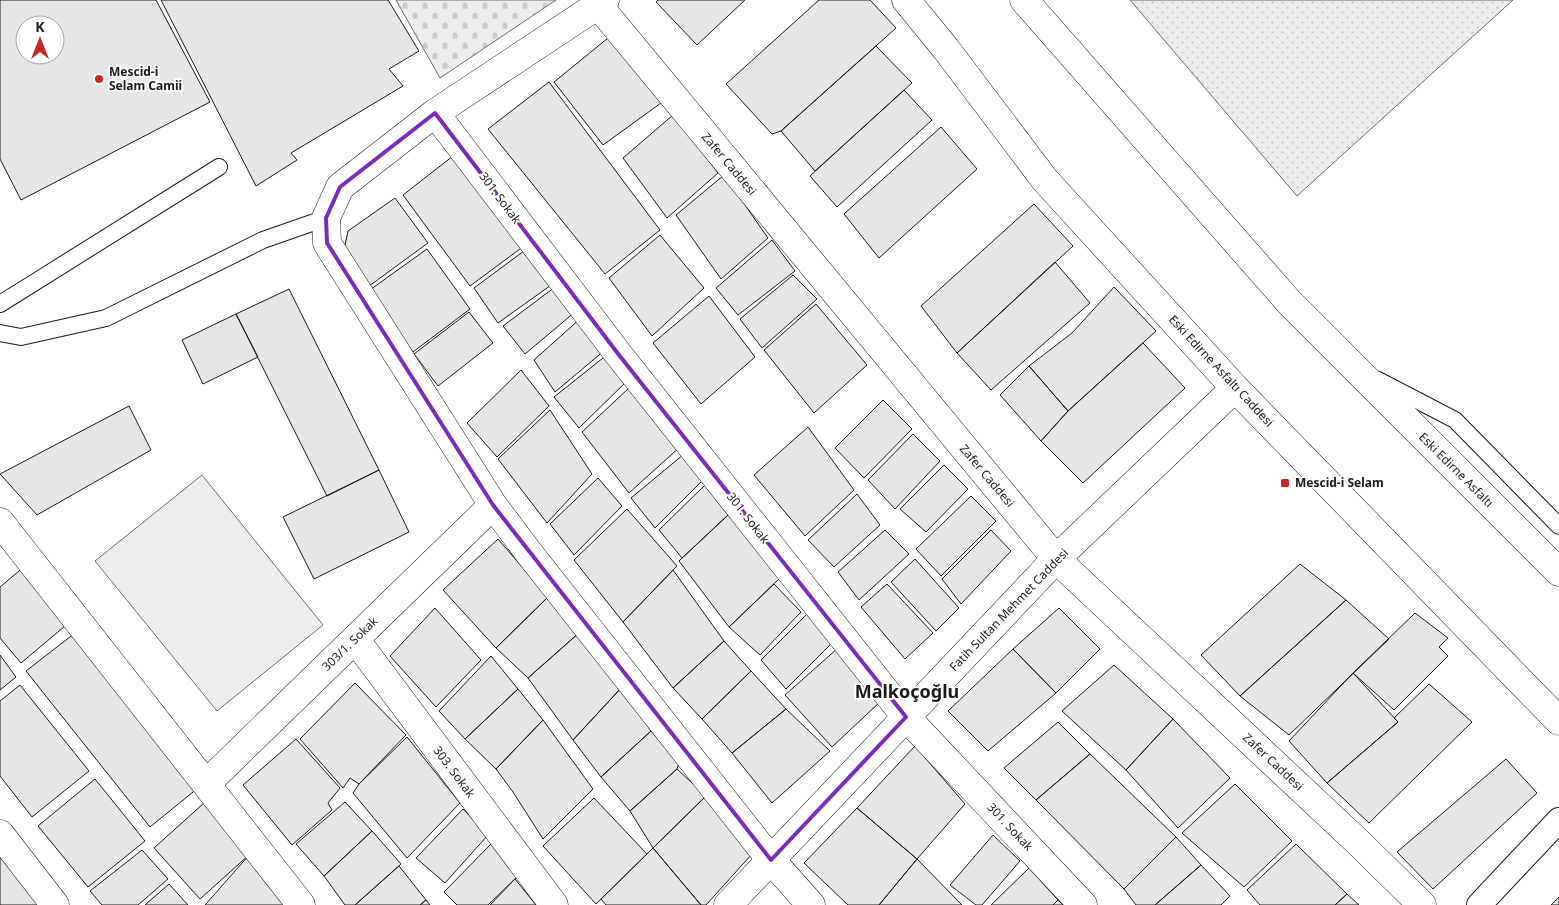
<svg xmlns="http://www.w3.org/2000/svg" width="1559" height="905" viewBox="0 0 1559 905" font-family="'Noto Sans',sans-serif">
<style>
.grass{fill:url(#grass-dots);stroke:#6a6a6a}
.cemetery{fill:url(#cemetery-stones);stroke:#6a6a6a}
.built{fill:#ededed;stroke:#6a6a6a}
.building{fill:#e6e6e6;stroke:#1a1a1a;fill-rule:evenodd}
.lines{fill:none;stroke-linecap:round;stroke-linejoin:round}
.service-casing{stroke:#1a1a1a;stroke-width:18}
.pedestrian-casing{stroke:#1a1a1a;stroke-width:26}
.minor-casing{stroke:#1a1a1a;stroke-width:29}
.tertiary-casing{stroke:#1a1a1a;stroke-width:29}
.secondary-casing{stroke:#1a1a1a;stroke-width:29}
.primary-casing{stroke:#1a1a1a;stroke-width:29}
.service{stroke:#fff;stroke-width:16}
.pedestrian{stroke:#fff;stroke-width:24}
.minor{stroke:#fff;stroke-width:28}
.tertiary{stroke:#fff;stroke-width:28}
.secondary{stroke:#fff;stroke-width:28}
.primary{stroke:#fff;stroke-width:28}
.marked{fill:none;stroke:#7b2cbf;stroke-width:4;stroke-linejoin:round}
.poi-dot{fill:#c62828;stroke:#fff;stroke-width:2}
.labels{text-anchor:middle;stroke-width:4;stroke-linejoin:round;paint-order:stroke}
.poi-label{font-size:12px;font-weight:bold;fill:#1a1a1a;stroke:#fff;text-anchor:start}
.street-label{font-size:12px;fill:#1a1a1a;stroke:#fff}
.district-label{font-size:18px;font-weight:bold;fill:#1a1a1a;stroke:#fff}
</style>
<defs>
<pattern id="grass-dots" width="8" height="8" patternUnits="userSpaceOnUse" patternTransform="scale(1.25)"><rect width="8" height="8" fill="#ededed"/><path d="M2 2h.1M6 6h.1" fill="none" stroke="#cbcbcb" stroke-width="1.8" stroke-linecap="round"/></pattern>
<pattern id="cemetery-stones" width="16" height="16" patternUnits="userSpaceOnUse" patternTransform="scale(1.25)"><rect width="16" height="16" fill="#ededed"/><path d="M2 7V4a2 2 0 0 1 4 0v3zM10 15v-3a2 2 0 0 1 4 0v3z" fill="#cbcbcb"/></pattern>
</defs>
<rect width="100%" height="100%" fill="#fff"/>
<!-- grass -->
<path class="grass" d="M 1130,0 L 1513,0 L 1297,196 Z"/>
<!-- cemetery -->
<path class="cemetery" d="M 396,0 L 556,0 L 440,78 Z"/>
<!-- built -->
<path class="built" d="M 202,475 L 323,625 L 217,711 L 95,561 Z"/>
<!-- building -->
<path class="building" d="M 0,0 L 156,0 L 210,102 L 21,200 L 0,159 ZM 25,25 L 55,25 L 55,55 L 25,55 Z
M 161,0 L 388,0 L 419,51 L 389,69 L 403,86 L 291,153 L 297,160 L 256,186 Z
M 658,0 L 745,0 L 697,45 L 656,2 Z
M 819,0 L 870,0 L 896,28 L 781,131 L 772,134 L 726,84 Z
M 608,38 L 661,103 L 603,145 L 554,82 Z
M 876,46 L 912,83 L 815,171 L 781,131 Z
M 549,82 L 660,230 L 605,274 L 488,129 Z
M 904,90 L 932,120 L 837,207 L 810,176 Z
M 673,115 L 718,173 L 667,218 L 623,158 Z
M 941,127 L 977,169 L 879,258 L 844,214 Z
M 453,156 L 524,246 L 470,286 L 403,195 Z
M 724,175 L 768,238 L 721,279 L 676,215 Z
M 395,198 L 428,243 L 365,289 L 342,259 L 348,231 Z
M 1034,204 L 1073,246 L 957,353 L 921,306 Z
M 660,235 L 704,288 L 652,336 L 609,278 Z
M 772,240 L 795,271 L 738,315 L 716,288 Z
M 528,248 L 554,283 L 498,323 L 474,288 Z
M 427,249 L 470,309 L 413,352 L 367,292 Z
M 1055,262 L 1090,303 L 991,390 L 957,353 Z
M 793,275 L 817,299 L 762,348 L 740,319 Z
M 555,287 L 575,312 L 525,354 L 503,326 Z
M 1114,287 L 1156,331 L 1068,411 L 1029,366 L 1072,333 Z
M 289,289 L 379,470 L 327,496 L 236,314 Z
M 709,296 L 755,357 L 701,404 L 653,343 Z
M 816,304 L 867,365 L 814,413 L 764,350 Z
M 469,312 L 493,343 L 438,386 L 414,354 Z
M 236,314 L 258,357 L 203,384 L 182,340 Z
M 581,318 L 605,350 L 555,392 L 534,360 Z
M 1143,343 L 1185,388 L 1083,483 L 1041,441 L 1068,411 Z
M 608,354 L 627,381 L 579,428 L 554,397 Z
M 1029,366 L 1068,411 L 1041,441 L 1000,395 Z
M 521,370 L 549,406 L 497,457 L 467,423 Z
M 630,387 L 681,446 L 629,493 L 582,432 Z
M 883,400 L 912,429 L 864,478 L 835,448 Z
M 129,406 L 151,450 L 37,515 L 0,474 Z
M 550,410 L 592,474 L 547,523 L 498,459 Z
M 808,427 L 854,490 L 805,536 L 754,475 Z
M 913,434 L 940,461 L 895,509 L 868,480 Z
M 684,454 L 704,479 L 655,528 L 631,498 Z
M 944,465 L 968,489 L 926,532 L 900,509 Z
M 379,470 L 409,532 L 314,579 L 283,517 Z
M 598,478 L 622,506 L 574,555 L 550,524 Z
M 705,485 L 728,515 L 682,558 L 659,530 Z
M 857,494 L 880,525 L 834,567 L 808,540 Z
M 971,496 L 996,521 L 941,576 L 916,549 Z
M 627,509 L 677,566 L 623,622 L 574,560 Z
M 728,515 L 781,577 L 729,627 L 679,561 Z
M 885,530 L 909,554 L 859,600 L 838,572 Z
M 991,530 L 1011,551 L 961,604 L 942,579 Z
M 498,539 L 548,597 L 496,648 L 443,590 Z
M 915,559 L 959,608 L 936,631 L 891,582 Z
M 1300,564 L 1346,600 L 1240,696 L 1201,655 Z
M 25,566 L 71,621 L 21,663 L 0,638 L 0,587 Z
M 673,570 L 724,641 L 673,688 L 623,622 Z
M 774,584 L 801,612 L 760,655 L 729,627 Z
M 887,584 L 933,633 L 905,659 L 861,607 Z
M 548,597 L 580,632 L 528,678 L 496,648 Z
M 1346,600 L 1389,639 L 1289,735 L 1240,696 Z
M 435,608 L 481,660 L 436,707 L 390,656 Z
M 1059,608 L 1100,649 L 1056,693 L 1013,649 Z
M 811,610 L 833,642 L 786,689 L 761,660 Z
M 1415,613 L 1448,638 L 1439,647 L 1448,656 L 1394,710 L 1353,673 Z
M 580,632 L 622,687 L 573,740 L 528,678 Z
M 75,633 L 198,788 L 150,827 L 26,671 Z
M 724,641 L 751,671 L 702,719 L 673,688 Z
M 838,648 L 881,701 L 832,747 L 785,695 Z
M 1013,649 L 1056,693 L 988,751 L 948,711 Z
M 0,655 L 16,677 L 0,690 Z
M 491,656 L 518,689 L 465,739 L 439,711 Z
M 1114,665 L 1173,719 L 1126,770 L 1062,711 Z
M 751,671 L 786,709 L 732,753 L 702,719 Z
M 1353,673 L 1398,722 L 1327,783 L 1289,741 Z
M 355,683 L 406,735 L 359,784 L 350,778 L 343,788 L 300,739 Z
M 1429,684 L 1472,722 L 1369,823 L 1327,783 L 1398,722 L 1394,718 Z
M 20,685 L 89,771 L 32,817 L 0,776 L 0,701 Z
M 622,687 L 651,731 L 601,777 L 573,740 Z
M 518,689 L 543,720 L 496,769 L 465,739 Z
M 786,709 L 830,751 L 772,803 L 732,753 Z
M 1173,719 L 1230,778 L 1178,828 L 1126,770 Z
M 543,720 L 593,789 L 543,839 L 513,792 L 496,769 Z
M 1058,722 L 1090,754 L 1036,800 L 1004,768 Z
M 651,731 L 679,763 L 677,769 L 630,811 L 601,777 Z
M 407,737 L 460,803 L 407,858 L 353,793 L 359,784 Z
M 296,739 L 340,788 L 328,803 L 332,810 L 292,845 L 243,785 Z
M 915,746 L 965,804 L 917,859 L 857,808 Z
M 1090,754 L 1176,837 L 1124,889 L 1036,800 Z
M 1506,759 L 1537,793 L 1433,889 L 1397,852 Z
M 677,769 L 706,796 L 653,848 L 630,811 Z
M 95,779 L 145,841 L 88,887 L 38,826 Z
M 1235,784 L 1292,841 L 1244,887 L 1182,833 Z
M 706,796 L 752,854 L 706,905 L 701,905 L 653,848 Z
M 594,798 L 647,854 L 596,904 L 543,846 Z
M 345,802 L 372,831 L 324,876 L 296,844 Z
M 204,803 L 250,854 L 200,899 L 154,848 Z
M 857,808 L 917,859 L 879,905 L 848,905 L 804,863 Z
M 463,809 L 488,835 L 445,883 L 416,858 Z
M 372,831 L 401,864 L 355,905 L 345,905 L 324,876 Z
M 993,835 L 1020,861 L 982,905 L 976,905 L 950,885 Z
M 1176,837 L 1201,865 L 1155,905 L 1136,905 L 1124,889 Z
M 491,844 L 520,874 L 488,905 L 457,905 L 444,892 Z
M 1296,844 L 1347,894 L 1335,905 L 1260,905 L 1247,890 Z
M 0,848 L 42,900 L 37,905 L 0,905 Z
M 653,848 L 701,905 L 606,905 L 601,899 Z
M 142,850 L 168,879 L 138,905 L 102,905 L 90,891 Z
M 250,854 L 292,905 L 205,905 Z
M 917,859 L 962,905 L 879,905 Z
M 1201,865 L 1230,896 L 1221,905 L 1155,905 Z
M 399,866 L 426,900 L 420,905 L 355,905 Z
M 1029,868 L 1058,900 L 1053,905 L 991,905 Z
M 515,879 L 536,905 L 490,905 Z
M 169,884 L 188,905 L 145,905 Z
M 1347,894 L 1359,905 L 1335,905 Z
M 1559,897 L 1559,905 L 1551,905 Z
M 426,900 L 430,905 L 420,905 Z
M 1058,900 L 1063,905 L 1053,905 Z"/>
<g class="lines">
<!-- service casing -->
<g class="service-casing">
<path id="service" d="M 0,304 L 219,167
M 0,333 L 21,337 L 106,318 L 263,240 L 326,218
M 1378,380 L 1455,420 L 1559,526"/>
</g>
<!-- pedestrian casing -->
<g class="pedestrian-casing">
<path id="pedestrian" d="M 1479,905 L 1559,820"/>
</g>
<!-- minor casing -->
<g class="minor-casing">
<path id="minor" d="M 598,5 L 435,113 L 340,187 L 326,218 L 327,243 L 493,505 L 529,553 L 771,860 L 811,905
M 435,113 L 619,355 L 906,717 L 1083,905
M 0,522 L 301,905
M 355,639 L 554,905
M 206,784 L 493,505
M 0,834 L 55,905"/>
</g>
<!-- tertiary casing -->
<g class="tertiary-casing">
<path id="tertiary" d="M 605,0 L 598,5 L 1056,559 L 1360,844 L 1422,905"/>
</g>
<!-- secondary casing -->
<g class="secondary-casing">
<path id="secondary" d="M 728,905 L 1056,559 L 1235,388"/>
</g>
<!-- primary casing -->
<g class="primary-casing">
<path id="primary" d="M 906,0 L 946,49 L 1045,180 L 1235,388 L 1559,721
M 1024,0 L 1289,302 L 1559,572"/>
</g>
<!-- service -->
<use href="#service" class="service"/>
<!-- pedestrian -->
<use href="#pedestrian" class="pedestrian"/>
<!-- minor -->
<use href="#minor" class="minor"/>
<!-- tertiary -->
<use href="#tertiary" class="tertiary"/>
<!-- secondary -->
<use href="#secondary" class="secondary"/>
<!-- primary -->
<use href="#primary" class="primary"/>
</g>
<!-- marked area -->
<path class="marked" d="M 435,113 L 619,355 L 906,717 L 771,860 L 493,505 L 327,243 L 326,218 L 340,187 Z"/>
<!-- markers -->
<g class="poi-dot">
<circle cx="99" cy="79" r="5"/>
<rect x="1280" y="478" width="10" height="10" rx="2.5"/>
</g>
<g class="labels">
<!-- poi labels -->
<g class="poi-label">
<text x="109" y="76">Mescid-i<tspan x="109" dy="14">Selam Camii</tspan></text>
<text x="1295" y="487">Mescid-i Selam</text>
</g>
<!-- street labels -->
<g class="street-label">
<text transform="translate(729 164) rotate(50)" y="4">Zafer Caddesi</text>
<text transform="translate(500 198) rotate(53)" y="4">301. Sokak</text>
<text transform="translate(1221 371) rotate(47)" y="4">Eski Edirne Asfaltı Caddesi</text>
<text transform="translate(1456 470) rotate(45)" y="4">Eski Edirne Asfaltı</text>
<text transform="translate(987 476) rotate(50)" y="4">Zafer Caddesi</text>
<text transform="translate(748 518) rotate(52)" y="4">301. Sokak</text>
<text transform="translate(1009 610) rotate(-46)" y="4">Fatih Sultan Mehmet Caddesi</text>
<text transform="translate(350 644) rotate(-44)" y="4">303/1. Sokak</text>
<text transform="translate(1273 762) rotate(43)" y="4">Zafer Caddesi</text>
<text transform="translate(454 772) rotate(53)" y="4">303. Sokak</text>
<text transform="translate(1010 827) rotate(47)" y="4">301. Sokak</text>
</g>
<!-- district labels -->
<g class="district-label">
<text x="907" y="698">Malkoçoğlu</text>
</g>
</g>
<!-- north arrow -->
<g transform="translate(40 40)"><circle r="24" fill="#ffffff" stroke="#a3a3a3"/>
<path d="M0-4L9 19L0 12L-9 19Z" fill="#c62828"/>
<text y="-8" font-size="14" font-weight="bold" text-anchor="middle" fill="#1a1a1a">K</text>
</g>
</svg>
